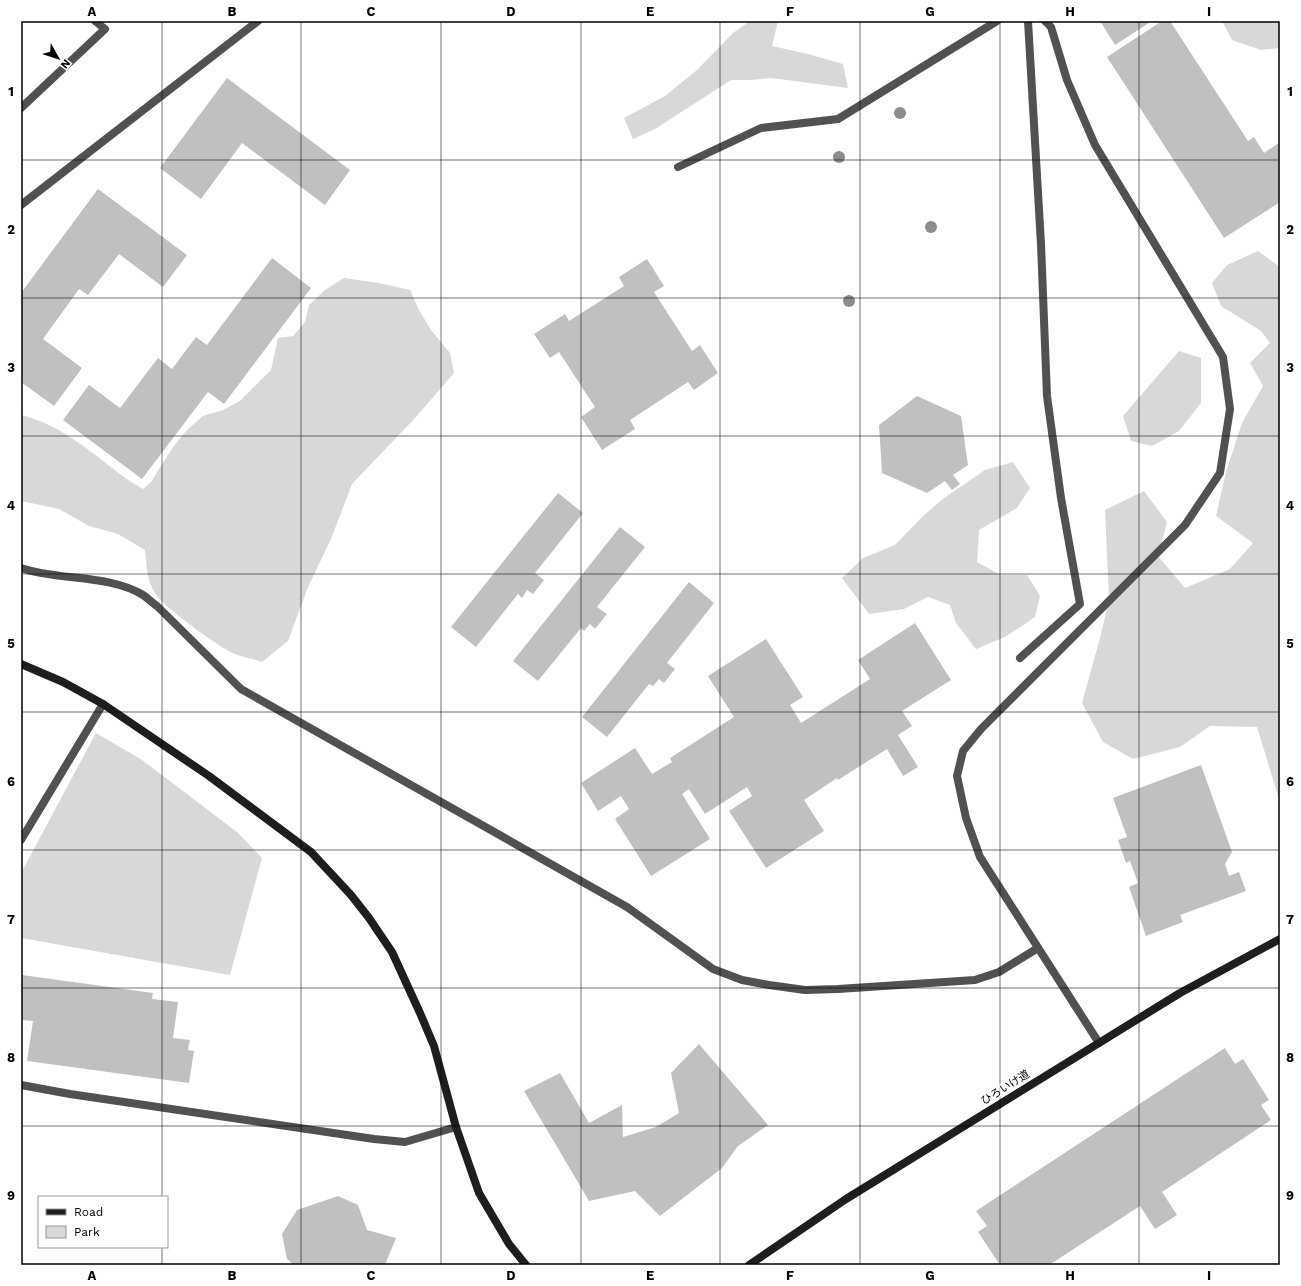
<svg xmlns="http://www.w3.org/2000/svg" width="1301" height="1286" viewBox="0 0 1301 1286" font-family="'Work Sans','Noto Sans JP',sans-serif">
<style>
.green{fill:#d8d8d8}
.building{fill:#c0c0c0}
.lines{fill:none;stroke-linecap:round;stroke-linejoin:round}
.lane{stroke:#515151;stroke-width:8}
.street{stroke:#515151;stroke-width:8}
.secondary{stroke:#1e1e1e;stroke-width:8}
.tree{fill:#8d8d8d}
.grid{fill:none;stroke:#000;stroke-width:1;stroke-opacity:0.55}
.labels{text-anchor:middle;stroke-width:3;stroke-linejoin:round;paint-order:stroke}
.street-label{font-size:11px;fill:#000;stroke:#fff}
.neatline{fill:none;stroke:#000;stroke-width:1.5}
.grid-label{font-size:13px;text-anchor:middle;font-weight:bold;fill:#000}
</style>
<rect width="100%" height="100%" fill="#fff"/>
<!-- green -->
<path class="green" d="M 750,21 L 778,21 L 772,46 L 808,54 L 843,64 L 848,88 L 771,78 L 750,80 L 731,80 L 655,129 L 633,139 L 624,118 L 665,96 L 697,70 L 733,33 Z
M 1222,21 L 1280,21 L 1280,48 L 1261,50 L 1232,40 Z
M 1258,251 L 1280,267 L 1280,802 L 1257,727 L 1210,726 L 1180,747 L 1133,759 L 1103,742 L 1082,703 L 1100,638 L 1109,599 L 1105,510 L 1144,491 L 1167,522 L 1158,556 L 1185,588 L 1230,569 L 1253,543 L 1216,516 L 1226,472 L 1242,423 L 1263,386 L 1250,363 L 1270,343 L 1261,331 L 1221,306 L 1212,283 L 1227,265 Z
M 344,278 L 379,283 L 410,290 L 419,310 L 431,330 L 450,353 L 454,373 L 415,418 L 352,484 L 331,539 L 308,587 L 288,641 L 262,662 C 253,659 243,657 235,654 C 220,648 164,607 156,595 C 146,578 147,568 145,550 L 118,534 L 89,526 L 59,509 L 21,501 L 21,415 C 41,420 59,429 76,441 C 99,456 119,476 143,489 L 151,482 L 173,447 L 187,430 L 203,416 L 223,410 L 240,401 L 271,370 L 278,338 L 293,336 L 305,322 L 309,305 L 325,290 Z
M 1179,351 L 1201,358 L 1201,403 L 1179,431 L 1152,446 L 1131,441 L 1123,416 Z
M 1013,462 L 1030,488 L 1017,508 L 979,530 L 977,562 L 1001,575 L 1027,575 L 1040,596 L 1035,617 L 1005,637 L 976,649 L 956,623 L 950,605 L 928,597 L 904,609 L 869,614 L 842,578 L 863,558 L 895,545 L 923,516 L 944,498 L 985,470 Z
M 96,733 L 142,760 L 237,832 L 262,858 L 230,975 L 21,938 L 21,873 Z"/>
<!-- building -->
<path class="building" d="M 1100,21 L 1152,21 L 1115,45 Z
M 1162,21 L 1170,21 L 1248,141 L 1254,137 L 1264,153 L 1280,142 L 1280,202 L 1224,238 L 1107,57 Z
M 227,78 L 350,170 L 325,205 L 242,143 L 201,199 L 160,168 Z
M 98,189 L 187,255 L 163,287 L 119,254 L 88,295 L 79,289 L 43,339 L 82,368 L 54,406 L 21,382 L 21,293 Z
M 272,258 L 311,288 L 224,404 L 208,392 L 142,479 L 63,420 L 89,385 L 120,408 L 158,358 L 172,369 L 196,337 L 207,345 Z
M 647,259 L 664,286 L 654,292 L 692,351 L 700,345 L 718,373 L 694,390 L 688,382 L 630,420 L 635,429 L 602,450 L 581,417 L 595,407 L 559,352 L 550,358 L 534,334 L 565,314 L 569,321 L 624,286 L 619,277 Z
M 917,396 L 961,416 L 968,465 L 953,475 L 960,484 L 952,490 L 945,481 L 927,493 L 882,473 L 879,425 Z
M 558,493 L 583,513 L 535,573 L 544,580 L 533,594 L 527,590 L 522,598 L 518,594 L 476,647 L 451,627 Z
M 620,527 L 645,547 L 597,607 L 607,614 L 595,629 L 590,624 L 584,631 L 581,628 L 538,681 L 513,661 Z
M 689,582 L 714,603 L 667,663 L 675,669 L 664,683 L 659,679 L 653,686 L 649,684 L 607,737 L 582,717 Z
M 915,623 L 951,680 L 902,711 L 912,726 L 898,735 L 918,767 L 903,776 L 887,749 L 838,780 L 837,778 L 804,800 L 824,831 L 766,868 L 729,811 L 752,796 L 747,787 L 705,814 L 689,789 L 682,794 L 710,839 L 651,876 L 615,819 L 629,809 L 621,796 L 598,811 L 581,783 L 635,748 L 652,774 L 672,762 L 670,758 L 734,717 L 708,676 L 766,639 L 803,697 L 790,705 L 801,723 L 870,679 L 858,660 Z
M 1201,765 L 1232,852 L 1225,864 L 1229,876 L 1239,872 L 1246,891 L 1180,915 L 1183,922 L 1146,936 L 1129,887 L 1138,883 L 1130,861 L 1126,863 L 1118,840 L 1127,837 L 1113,798 Z
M 22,975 L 153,993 L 152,999 L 178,1002 L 173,1038 L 190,1040 L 188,1050 L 194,1051 L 189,1083 L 27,1061 L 33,1021 L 21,1020 Z
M 699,1044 L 768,1125 L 738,1146 L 722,1168 L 660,1216 L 635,1191 L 589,1201 L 524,1091 L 560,1073 L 589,1123 L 622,1105 L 623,1137 L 656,1127 L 679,1113 L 671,1073 Z
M 1225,1048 L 1235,1064 L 1243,1059 L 1269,1100 L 1261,1105 L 1271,1120 L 1162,1192 L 1177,1215 L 1155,1229 L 1140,1206 L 1049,1265 L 1000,1265 L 978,1232 L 987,1226 L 976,1211 Z
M 338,1196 L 358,1205 L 367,1230 L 396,1238 L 385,1265 L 294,1265 L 287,1259 L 282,1234 L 297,1210 Z"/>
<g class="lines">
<!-- lane -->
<path class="lane" d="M 1045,21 L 1051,27 L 1067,80 L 1095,145 L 1223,357 L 1230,409 L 1220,473 L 1185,525 L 981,729 L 963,751 L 957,776 L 966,818 L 980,857 L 1099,1043
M 678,167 L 761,128 L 838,119 L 997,21
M 21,205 L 258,21
M 21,568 C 58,581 109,574 143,595 C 148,598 152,603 157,606 L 241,689 L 627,907 L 713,969 L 742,980 L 769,985 L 805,990 L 838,989 L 975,980 L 999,972 L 1038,948
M 1020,658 L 1080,604 L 1061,498 L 1047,396 L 1041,244 L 1028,21"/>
<!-- street -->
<path class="street" d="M 21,108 L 105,29 L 95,21
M 21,840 L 103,704
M 21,1085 L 70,1094 L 374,1139 L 405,1142 L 456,1127"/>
<!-- secondary -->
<path class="secondary" d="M 21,664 L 63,682 L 103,704 L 209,776 L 311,852 L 351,895 L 369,918 L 392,952 L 420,1013 L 434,1046 L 456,1127 L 479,1193 L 509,1244 L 526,1265
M 749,1265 L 846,1199 L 1180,993 L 1280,939"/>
</g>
<!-- trees -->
<g class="tree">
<circle cx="900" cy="113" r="6"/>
<circle cx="839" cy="157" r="6"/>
<circle cx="931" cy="227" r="6"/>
<circle cx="849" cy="301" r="6"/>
</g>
<!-- grid -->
<path class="grid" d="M 162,21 L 162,1197M 301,21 L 301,1265M 441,21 L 441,1265M 581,21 L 581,1265M 720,21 L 720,1265M 860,21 L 860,1265M 1000,21 L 1000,1265M 1139,21 L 1139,1265M 21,160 L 1280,160M 21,298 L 1280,298M 21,436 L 1280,436M 21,574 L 1280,574M 21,712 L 1280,712M 21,850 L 1280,850M 21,988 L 1280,988M 21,1126 L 1280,1126M 162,1247 L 162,1265"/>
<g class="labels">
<!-- street labels -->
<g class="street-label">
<text transform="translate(1005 1087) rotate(-32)" y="4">ひろいけ道</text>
</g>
</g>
<!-- border -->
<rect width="1301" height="1286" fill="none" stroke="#ffffff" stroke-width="44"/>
<!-- legend -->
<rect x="38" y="1196" width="130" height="52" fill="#ffffff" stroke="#999999"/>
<rect x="46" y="1209" width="20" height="6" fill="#1e1e1e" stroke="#999999"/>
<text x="74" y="1216" font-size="12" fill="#000000">Road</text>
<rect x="46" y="1226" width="20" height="12" fill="#d8d8d8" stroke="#999999"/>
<text x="74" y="1236" font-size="12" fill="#000000">Park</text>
<!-- north arrow -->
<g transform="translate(58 58) rotate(129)" stroke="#ffffff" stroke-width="3" paint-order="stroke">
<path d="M0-3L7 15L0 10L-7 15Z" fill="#000000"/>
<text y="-6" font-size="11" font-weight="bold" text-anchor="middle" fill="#000000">N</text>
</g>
<rect x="22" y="22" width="1257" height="1242" class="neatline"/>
<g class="grid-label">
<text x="92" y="16">A</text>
<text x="232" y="16">B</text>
<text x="371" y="16">C</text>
<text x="511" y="16">D</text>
<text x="650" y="16">E</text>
<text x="790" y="16">F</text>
<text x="930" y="16">G</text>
<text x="1070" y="16">H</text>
<text x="1209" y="16">I</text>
<text x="11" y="96">1</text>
<text x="1290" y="96">1</text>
<text x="11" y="234">2</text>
<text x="1290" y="234">2</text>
<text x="11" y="372">3</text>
<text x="1290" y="372">3</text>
<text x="11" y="510">4</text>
<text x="1290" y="510">4</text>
<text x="11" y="648">5</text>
<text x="1290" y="648">5</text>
<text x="11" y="786">6</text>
<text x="1290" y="786">6</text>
<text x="11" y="924">7</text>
<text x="1290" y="924">7</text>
<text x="11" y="1062">8</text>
<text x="1290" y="1062">8</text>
<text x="11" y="1200">9</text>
<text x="1290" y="1200">9</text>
<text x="92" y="1280">A</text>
<text x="232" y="1280">B</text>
<text x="371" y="1280">C</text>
<text x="511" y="1280">D</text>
<text x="650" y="1280">E</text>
<text x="790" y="1280">F</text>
<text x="930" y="1280">G</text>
<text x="1070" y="1280">H</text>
<text x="1209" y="1280">I</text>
</g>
</svg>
